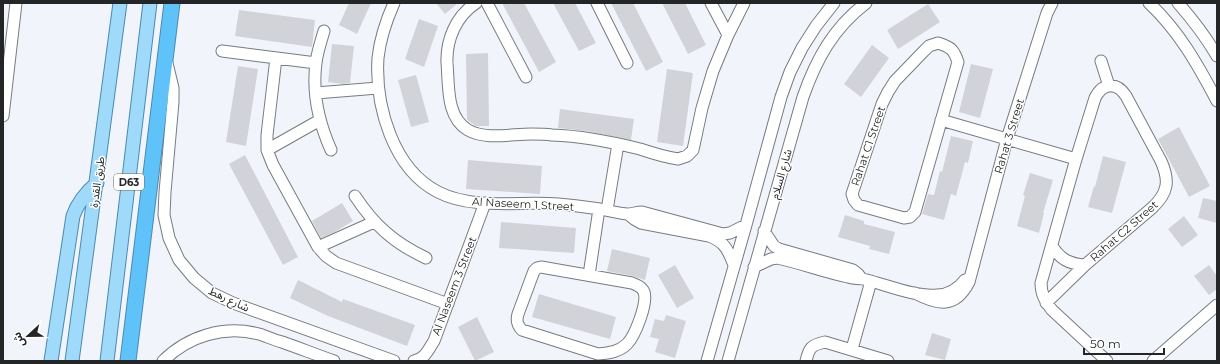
<svg xmlns="http://www.w3.org/2000/svg" width="1220" height="364" viewBox="0 0 1220 364" font-family="Montserrat,'Noto Sans Arabic',sans-serif">
<style>
.building{fill:#d1d3d9}
.lines{fill:none;stroke-linecap:round;stroke-linejoin:round}
.minor-casing{stroke:#777b80;stroke-width:13}
.major-casing{stroke:#4a8baf;stroke-width:15}
.highway-casing{stroke:#4a8baf;stroke-width:17}
.minor{stroke:#fff;stroke-width:11}
.major{stroke:#9fdafb;stroke-width:13}
.highway{stroke:#5fc2f8;stroke-width:15}
.labels{text-anchor:middle;stroke-width:3;stroke-linejoin:round;paint-order:stroke}
.shield{fill:#fff;stroke:#666668;stroke-width:1}
.shield-label{font-size:10px;font-weight:bold;fill:#242527}
.street-label{font-size:11px;fill:#242527;stroke:#fff}
</style>
<rect width="100%" height="100%" fill="#f1f5fb"/>
<!-- building -->
<path class="building" d="M 349,3 L 371,3 L 357,34 L 339,25 Z
M 436,3 L 458,3 L 445,14 Z
M 502,3 L 524,3 L 556,62 L 539,72 Z
M 553,3 L 575,3 L 596,43 L 579,51 Z
M 611,3 L 633,3 L 663,62 L 646,71 Z
M 662,3 L 685,3 L 706,45 L 688,54 Z
M 928,4 L 940,22 L 898,49 L 887,30 Z
M 239,10 L 315,20 L 312,47 L 235,36 Z
M 419,19 L 438,26 L 424,67 L 405,59 Z
M 332,44 L 354,46 L 350,83 L 343,84 L 328,82 Z
M 872,45 L 889,58 L 861,97 L 844,84 Z
M 488,53 L 489,126 L 476,126 L 467,120 L 466,54 Z
M 971,64 L 993,69 L 980,118 L 959,112 Z
M 238,66 L 258,69 L 246,146 L 226,142 Z
M 667,69 L 693,73 L 683,146 L 657,142 Z
M 416,75 L 429,122 L 411,127 L 398,80 Z
M 560,109 L 634,119 L 631,140 L 586,131 L 558,128 Z
M 1179,127 L 1210,186 L 1189,197 L 1158,139 Z
M 951,136 L 973,141 L 968,163 L 965,162 L 956,196 L 951,194 L 944,220 L 922,214 L 928,194 L 934,195 L 940,171 L 942,172 Z
M 245,155 L 298,257 L 283,265 L 229,164 Z
M 1103,156 L 1126,162 L 1112,213 L 1088,207 L 1094,186 L 1095,187 Z
M 468,160 L 542,166 L 540,194 L 466,189 Z
M 1030,173 L 1053,180 L 1043,213 L 1044,213 L 1039,233 L 1017,226 L 1025,196 L 1023,195 Z
M 1203,198 L 1217,201 L 1217,223 L 1198,218 Z
M 342,203 L 353,221 L 333,233 L 321,238 L 312,221 Z
M 845,215 L 864,221 L 864,224 L 895,232 L 889,254 L 869,249 L 870,246 L 838,237 Z
M 1184,216 L 1198,235 L 1182,247 L 1168,229 Z
M 501,222 L 576,228 L 574,253 L 499,248 Z
M 612,249 L 650,258 L 645,280 L 633,276 L 607,271 Z
M 675,265 L 694,298 L 677,308 L 658,275 Z
M 1209,265 L 1217,276 L 1217,289 L 1209,295 L 1194,276 Z
M 298,280 L 342,302 L 343,299 L 415,325 L 407,346 L 328,316 L 290,298 Z
M 539,294 L 616,317 L 610,339 L 532,317 Z
M 666,315 L 686,321 L 675,358 L 655,352 L 659,339 L 650,337 L 655,319 L 664,321 Z
M 477,317 L 494,352 L 475,361 L 458,327 Z
M 932,333 L 951,339 L 945,360 L 925,355 Z"/>
<g class="lines">
<!-- minor casing -->
<g class="minor-casing">
<path id="minor" d="M 394,3 C 386,21 380,39 378,58 C 375,106 393,169 438,192 C 473,210 520,201 558,204 C 572,205 586,207 600,209 C 609,211 618,213 627,214 C 632,214 637,212 642,212 L 723,234 L 730,233 L 746,225
M 476,3 C 456,16 446,40 447,63 C 449,86 446,117 468,130 C 485,140 512,134 531,134 C 538,134 545,134 552,135 C 581,136 612,142 640,149 C 652,153 665,157 678,159 L 687,156 L 693,150 L 702,108 L 713,71 L 728,35 L 744,3
M 487,3 L 526,77
M 597,3 L 627,63
M 711,3 L 728,35
M 1149,3 C 1179,31 1198,65 1217,101
M 1178,3 C 1193,20 1206,37 1217,56
M 324,31 C 321,41 317,53 316,63 C 312,93 319,123 331,150
M 938,43 C 951,47 954,50 958,62 L 915,212 L 910,217 L 904,218 L 858,205 L 854,200 L 852,194 L 882,104 L 888,92 L 895,81 L 922,53 L 929,46 Z
M 222,51 L 316,63
M 276,58 L 267,135 L 267,150 L 273,165 L 318,247 L 326,256 L 336,263 L 448,304
M 1101,61 L 1109,86
M 167,63 L 173,88 L 173,102 L 165,192 L 164,215 L 169,238 L 179,260 L 194,278 L 212,293 L 233,303 L 394,361
M 316,93 L 378,88
M 3,116 L 16,3
M 941,120 L 1076,159
M 267,150 L 320,120
M 355,196 C 374,225 394,243 426,258
M 607,210 L 618,144
M 628,214 L 634,219 L 641,223 L 709,236 C 725,242 728,250 734,265
M 764,231 L 774,246 L 779,249 L 853,270 L 858,274 L 861,278
M 1052,246 C 1060,259 1069,264 1085,265
M 318,247 L 374,222
M 541,267 L 632,283 C 637,285 642,287 644,292 C 648,303 635,336 627,344 C 619,352 609,353 598,354 L 522,330 C 517,325 516,321 518,314 L 534,271 L 537,268 Z
M 754,267 L 771,259 L 777,258 C 801,263 824,272 848,277 C 853,279 858,278 863,279 C 885,284 914,297 937,295 C 949,295 958,289 965,280
M 589,275 L 599,209
M 915,293 C 938,305 955,309 969,282 L 1007,139 L 1047,13 L 1052,3
M 1046,303 L 1085,265 L 1152,208 C 1168,193 1170,181 1161,161 L 1126,96 C 1117,82 1103,82 1095,98 L 1076,159 L 1041,283 C 1041,294 1045,301 1052,310 L 1107,361
M 852,349 L 871,281
M 163,361 C 188,336 224,325 259,334 C 266,336 274,340 282,342 C 299,348 317,355 334,361
M 414,361 C 425,359 428,350 434,341 L 485,203
M 707,361 L 746,225 L 781,97 L 790,72 L 802,48 L 816,26 L 834,3
M 728,361 L 803,97 C 816,60 833,28 866,3
M 806,361 C 809,348 811,345 825,342 L 888,361
M 1153,361 L 1217,305"/>
</g>
<!-- major casing -->
<g class="major-casing">
<path id="major" d="M 51,361 L 73,216 C 78,202 85,193 97,183
M 72,361 L 120,3
M 107,361 L 150,3"/>
</g>
<!-- highway casing -->
<g class="highway-casing">
<path id="highway" d="M 128,361 L 172,3"/>
</g>
<!-- minor -->
<use href="#minor" class="minor"/>
<!-- major -->
<use href="#major" class="major"/>
<!-- highway -->
<use href="#highway" class="highway"/>
</g>
<g class="labels">
<!-- shield labels -->
<rect class="shield" x="114" y="174" width="30" height="16" rx="3"/>
<g class="shield-label">
<text x="129" y="186">D63</text>
</g>
<!-- street labels -->
<g class="street-label">
<text transform="translate(1009 136) rotate(-73)" y="4">Rahat 3 Street</text>
<text transform="translate(868 146) rotate(-71)" y="4">Rahat C1 Street</text>
<text transform="translate(781 174) rotate(-74)" y="4">شارع السلام</text>
<text transform="translate(97 182) rotate(-82)" y="4">طريق القدرة</text>
<text transform="translate(523 204) rotate(3)" y="4">Al Naseem 1 Street</text>
<text transform="translate(1124 231) rotate(-41)" y="4">Rahat C2 Street</text>
<text transform="translate(454 286) rotate(-69)" y="4">Al Naseem 3 Street</text>
<text transform="translate(229 299) rotate(25)" y="4">شارع رهط</text>
</g>
</g>
<!-- border -->
<rect width="1220" height="364" fill="none" stroke="#242527" stroke-width="8"/>
<!-- north arrow -->
<g transform="translate(28 336) rotate(248)" stroke="#ffffff" stroke-width="3" paint-order="stroke">
<path d="M0-3L7 15L0 10L-7 15Z" fill="#242527"/>
<text y="-6" font-size="11" font-weight="bold" text-anchor="middle" fill="#242527">ش</text>
</g>
<!-- scale -->
<path d="M1084 348v6h80v-6" fill="none" stroke="#242527" stroke-width="2"/>
<text x="1090" y="348" font-size="12" fill="#242527" stroke="#ffffff" stroke-width="3" paint-order="stroke">50 m</text>
</svg>
